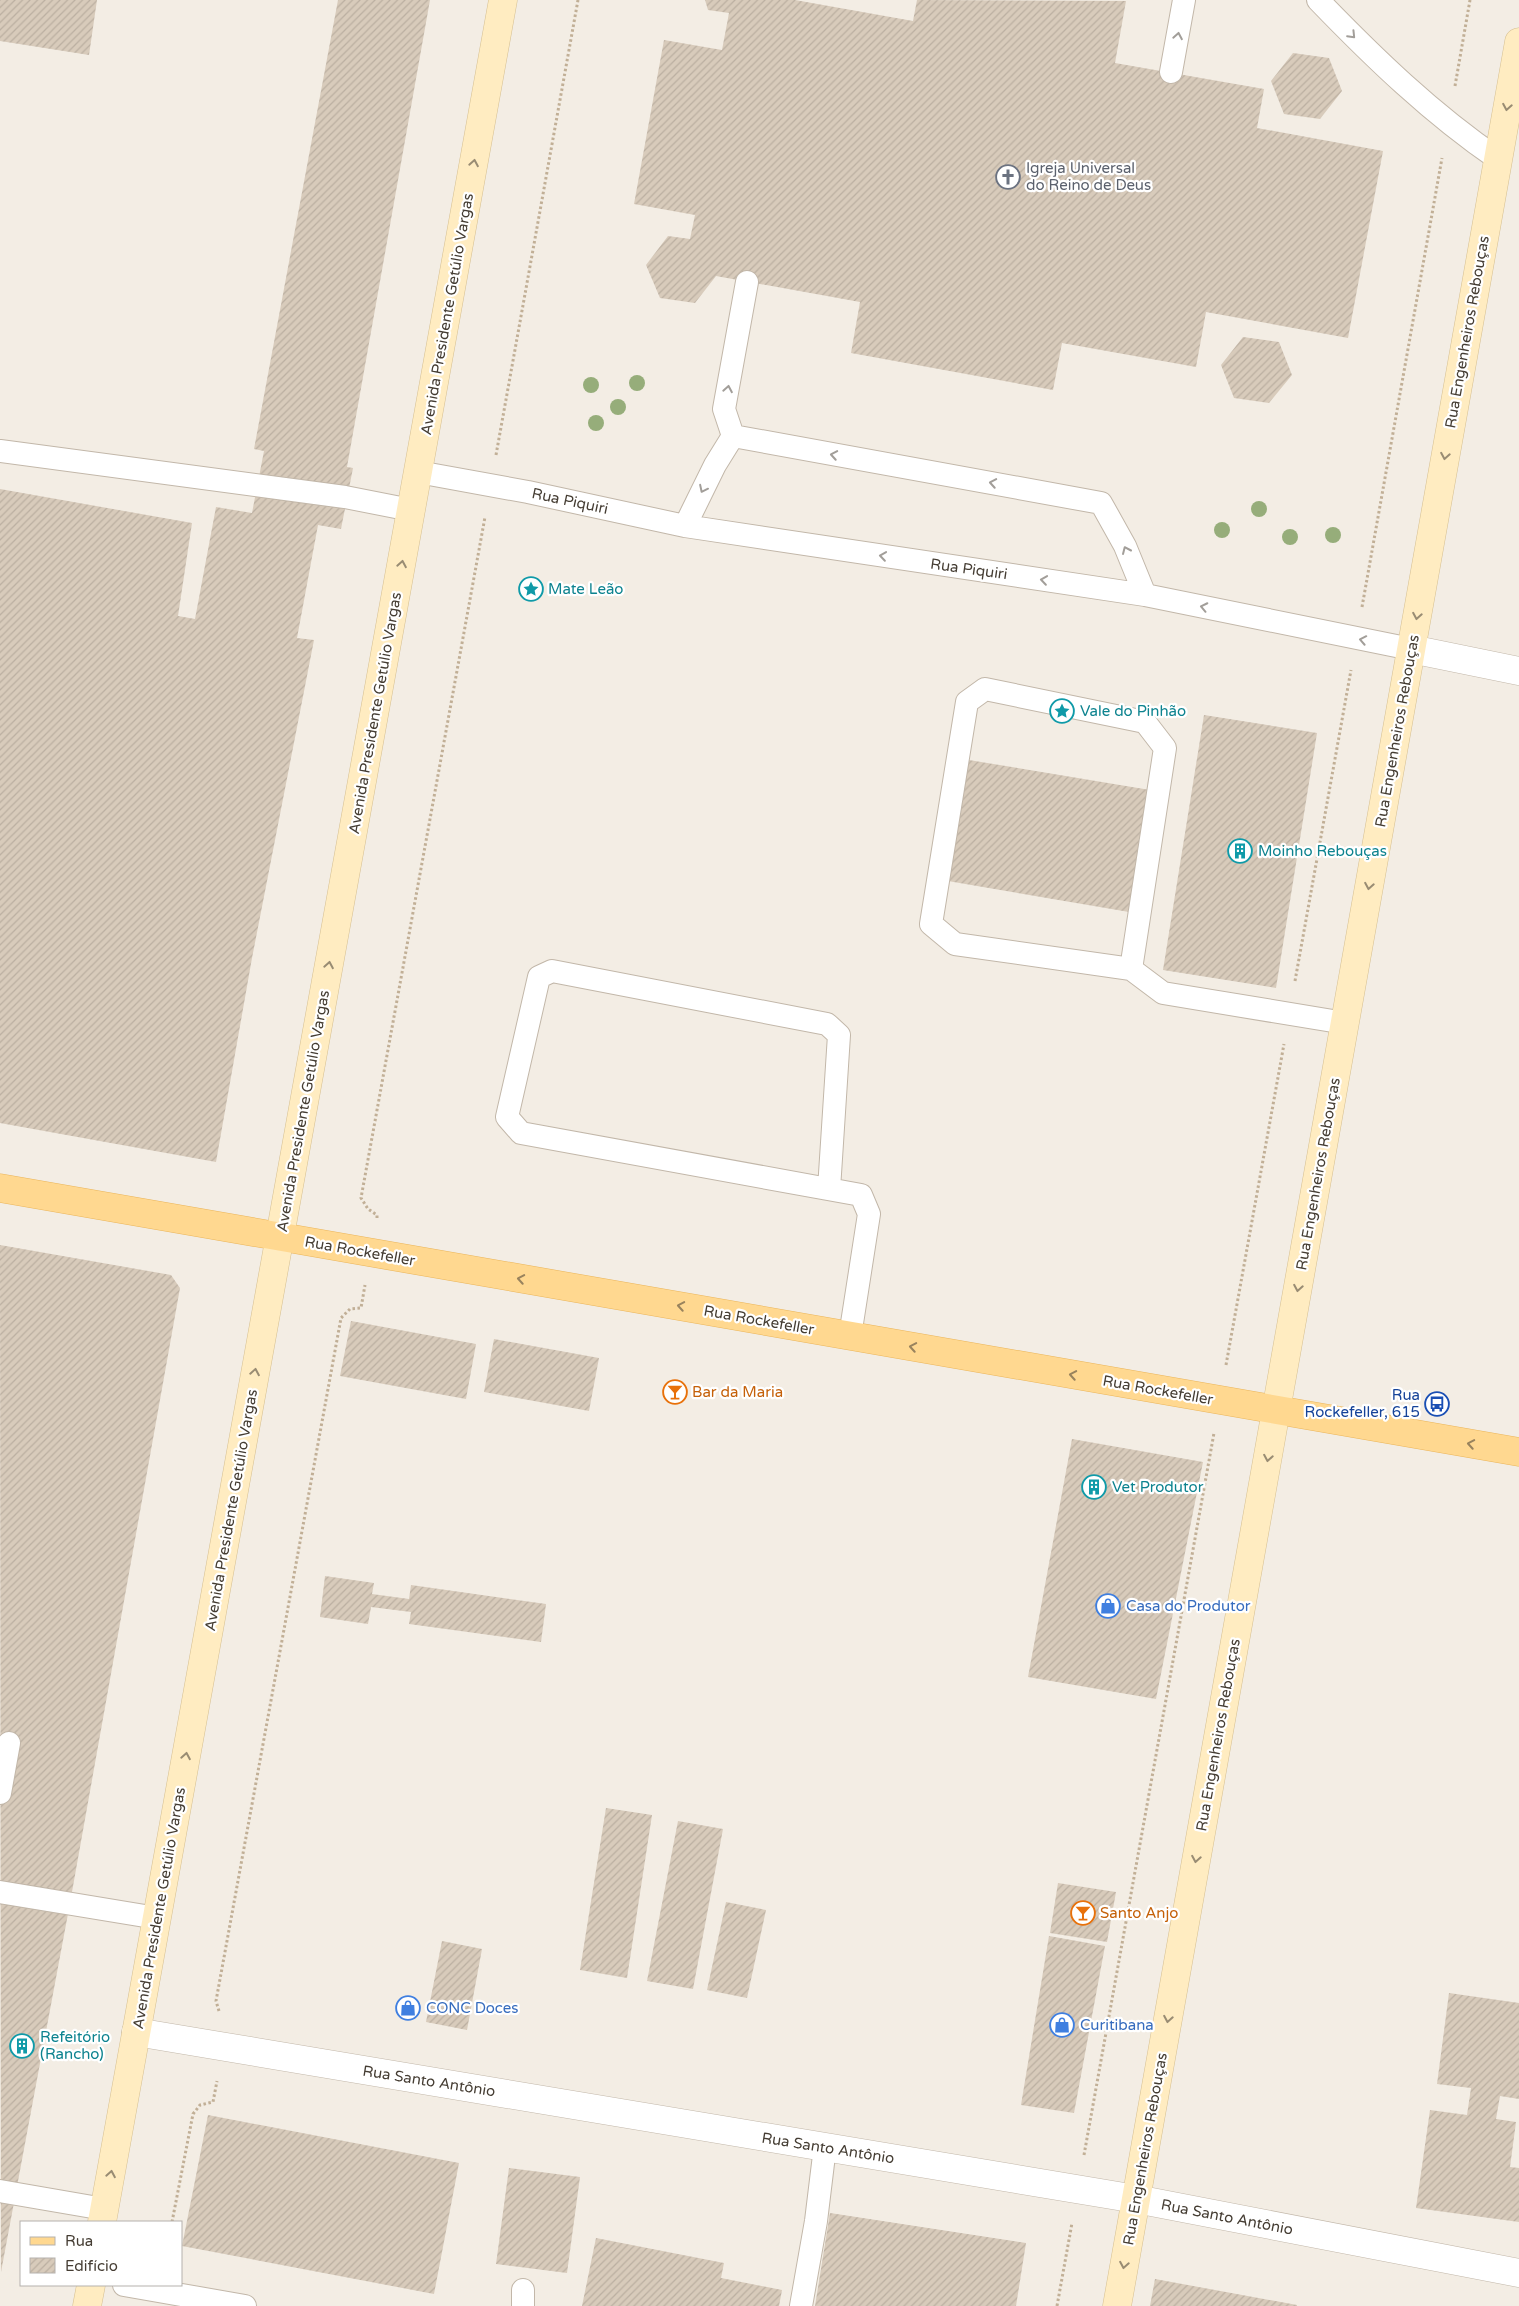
<svg xmlns="http://www.w3.org/2000/svg" width="1519" height="2306" viewBox="0 0 1519 2306" font-family="'Varela Round',sans-serif">
<style>
.building{fill:url(#building-hatch)}
.lines{fill:none;stroke-linecap:round;stroke-linejoin:round}
.lane-casing{stroke:#c2b7a9;stroke-width:24}
.street-casing{stroke:#c2b7a9;stroke-width:29}
.secondary-casing{stroke:#d5bf91;stroke-width:29}
.primary-casing{stroke:#eab55b;stroke-width:29}
.path{stroke:#c1af96;stroke-width:3;stroke-dasharray:2.5 2.5;stroke-linecap:butt}
.lane{stroke:#fff;stroke-width:22}
.street{stroke:#fff;stroke-width:28}
.secondary{stroke:#ffecc1;stroke-width:28}
.primary{stroke:#ffd890;stroke-width:28}
.tree{fill:#96ad7a}
.oneway{stroke:#a29e99}
.oneway2{stroke:#998c73}
.oneway3{stroke:#99835d}
.labels{text-anchor:middle;stroke-width:4.5;stroke-linejoin:round;paint-order:stroke}
.worship-label{font-size:15px;fill:#5b616d;stroke:#fff;text-anchor:start}
.street-label{font-size:15px;fill:#453d33;stroke:#fff}
.culture-label{font-size:15px;fill:#0d838f;stroke:#fff;text-anchor:start}
.food-label{font-size:15px;fill:#c56008;stroke:#fff;text-anchor:start}
.transit-label{font-size:15px;fill:#164399;stroke:#fff;text-anchor:end}
.shop-label{font-size:15px;fill:#366cbe;stroke:#fff;text-anchor:start}
</style>
<defs>
<pattern id="building-hatch" width="6" height="6" patternUnits="userSpaceOnUse" patternTransform="scale(1.25)"><rect width="6" height="6" fill="#d8cbbb"/><path d="M-1 1l2-2M0 6l6-6M5 7l2-2" fill="none" stroke="#bbafa1"/></pattern>
</defs>
<rect width="100%" height="100%" fill="#f3ede4"/>
<!-- building -->
<path class="building" d="M 0,0 L 97,0 L 89,55 L 0,41 Z
M 338,0 L 430,0 L 347,467 L 353,468 L 341,529 L 318,525 L 297,638 L 314,640 L 252,958 L 216,1162 L 0,1123 L 0,489 L 192,523 L 178,616 L 195,619 L 216,507 L 252,513 L 264,451 L 254,449 Z
M 705,0 L 795,0 L 913,21 L 917,0 L 1126,1 L 1115,63 L 1264,89 L 1257,128 L 1383,151 L 1348,338 L 1206,312 L 1196,367 L 1062,343 L 1053,390 L 851,353 L 860,302 L 716,276 L 695,303 L 660,298 L 646,265 L 668,236 L 690,239 L 695,215 L 634,204 L 664,40 L 722,50 L 729,13 L 708,10 Z
M 1293,53 L 1329,58 L 1342,91 L 1320,119 L 1284,114 L 1271,81 Z
M 1243,337 L 1279,342 L 1292,375 L 1269,403 L 1234,398 L 1221,365 Z
M 1204,715 L 1317,733 L 1276,988 L 1163,970 Z
M 963,759 L 1150,790 L 1129,912 L 942,880 Z
M 0,1245 L 171,1275 L 180,1288 L 70,1903 L 1,2272 Z
M 351,1321 L 476,1344 L 466,1399 L 340,1376 Z
M 494,1339 L 599,1358 L 589,1411 L 484,1392 Z
M 1072,1439 L 1203,1462 L 1156,1699 L 1028,1677 Z
M 325,1576 L 374,1583 L 372,1594 L 409,1599 L 411,1585 L 546,1604 L 541,1642 L 409,1624 L 411,1612 L 371,1607 L 368,1624 L 320,1617 Z
M 606,1808 L 652,1815 L 627,1978 L 580,1970 Z
M 678,1821 L 723,1829 L 693,1989 L 647,1981 Z
M 1058,1883 L 1116,1892 L 1107,1942 L 1050,1933 Z
M 726,1902 L 766,1910 L 747,1998 L 707,1990 Z
M 1049,1936 L 1105,1946 L 1074,2113 L 1021,2105 Z
M 442,1941 L 482,1949 L 467,2030 L 426,2022 Z
M 1449,1993 L 1519,2003 L 1519,2099 L 1500,2096 L 1496,2119 L 1516,2122 L 1510,2167 L 1519,2168 L 1519,2222 L 1416,2208 L 1430,2110 L 1467,2115 L 1471,2088 L 1437,2084 Z
M 208,2115 L 459,2163 L 434,2294 L 182,2246 Z
M 509,2168 L 580,2177 L 567,2273 L 496,2264 Z
M 830,2213 L 1026,2243 L 1016,2306 L 815,2306 Z
M 596,2238 L 724,2263 L 721,2278 L 782,2290 L 779,2306 L 582,2306 Z
M 1155,2279 L 1297,2305 L 1297,2306 L 1150,2306 Z"/>
<g class="lines">
<!-- lane casing -->
<g class="lane-casing">
<path id="lane" d="M 1318,0 C 1374,58 1432,114 1498,159
M 1171,72 L 1184,0
M 733,436 L 724,409 L 747,282
M 0,451 L 345,497 L 411,510
M 418,472 L 528,492 L 685,526 L 1145,595 L 1411,649
M 685,526 L 715,465 L 733,436 L 1101,503 L 1125,546 L 1145,595
M 1131,969 L 1165,748 L 1145,722 L 985,689 L 967,702 L 931,924 L 955,944 L 1131,969 L 1163,993 L 1345,1023
M 829,1189 L 839,1035 L 827,1024 L 552,971 L 539,977 L 507,1117 L 521,1133 L 861,1195 L 869,1214 L 850,1336
M 0,1793 L 9,1743
M 0,1892 L 157,1918
M 0,2191 L 104,2209
M 124,2285 L 245,2306
M 523,2290 L 523,2306
M 801,2306 L 816,2221 L 825,2147"/>
</g>
<!-- street casing -->
<g class="street-casing">
<path id="street" d="M 1411,649 L 1519,671
M 136,2032 L 1136,2199 L 1519,2273"/>
</g>
<!-- secondary casing -->
<g class="secondary-casing">
<path id="secondary" d="M 102,2222 L 503,0
M 87,2306 L 91,2285
M 1117,2306 L 1519,42"/>
</g>
<!-- primary casing -->
<g class="primary-casing">
<path id="primary" d="M 0,1188 L 1519,1452"/>
</g>
<!-- path -->
<path class="path" d="M 1455,86 L 1470,0
M 496,455 L 578,0
M 1362,607 L 1442,158
M 1295,981 L 1351,670
M 377,1218 L 377,1215 L 368,1209 L 361,1198 L 485,517
M 1226,1365 L 1284,1044
M 219,2011 L 216,2001 L 341,1318 L 350,1309 L 361,1308 L 365,1285
M 1084,2155 L 1214,1433
M 172,2222 L 193,2114 L 200,2105 L 213,2102 L 217,2081
M 1057,2306 L 1072,2223"/>
<!-- lane -->
<use href="#lane" class="lane"/>
<!-- street -->
<use href="#street" class="street"/>
<!-- secondary -->
<use href="#secondary" class="secondary"/>
<!-- primary -->
<use href="#primary" class="primary"/>
</g>
<!-- trees -->
<g class="tree">
<circle cx="637" cy="383" r="8"/>
<circle cx="591" cy="385" r="8"/>
<circle cx="618" cy="407" r="8"/>
<circle cx="596" cy="423" r="8"/>
<circle cx="1259" cy="509" r="8"/>
<circle cx="1222" cy="530" r="8"/>
<circle cx="1333" cy="535" r="8"/>
<circle cx="1290" cy="537" r="8"/>
</g>
<!-- one-way arrows -->
<defs><path id="oneway-chevron" d="M-2-3.5L2.5 0L-2 3.5" fill="none" stroke-width="1.6" stroke-linecap="round" stroke-linejoin="round" transform="scale(1.25)"/></defs>
<g class="oneway">
<use href="#oneway-chevron" transform="translate(1352 35) rotate(46)"/>
<use href="#oneway-chevron" transform="translate(1178 36) rotate(-80)"/>
<use href="#oneway-chevron" transform="translate(728 389) rotate(-80)"/>
<use href="#oneway-chevron" transform="translate(834 455) rotate(-170)"/>
<use href="#oneway-chevron" transform="translate(993 483) rotate(-170)"/>
<use href="#oneway-chevron" transform="translate(703 489) rotate(116)"/>
<use href="#oneway-chevron" transform="translate(1126 550) rotate(-114)"/>
<use href="#oneway-chevron" transform="translate(883 556) rotate(-172)"/>
<use href="#oneway-chevron" transform="translate(1044 580) rotate(-172)"/>
<use href="#oneway-chevron" transform="translate(1204 607) rotate(-168)"/>
<use href="#oneway-chevron" transform="translate(1363 640) rotate(-169)"/>
</g>
<g class="oneway2">
<use href="#oneway-chevron" transform="translate(1507 107) rotate(100)"/>
<use href="#oneway-chevron" transform="translate(474 163) rotate(-80)"/>
<use href="#oneway-chevron" transform="translate(1445 456) rotate(100)"/>
<use href="#oneway-chevron" transform="translate(402 564) rotate(-80)"/>
<use href="#oneway-chevron" transform="translate(1417 616) rotate(100)"/>
<use href="#oneway-chevron" transform="translate(1369 886) rotate(100)"/>
<use href="#oneway-chevron" transform="translate(329 965) rotate(-80)"/>
<use href="#oneway-chevron" transform="translate(1298 1288) rotate(100)"/>
<use href="#oneway-chevron" transform="translate(255 1372) rotate(-80)"/>
<use href="#oneway-chevron" transform="translate(1268 1458) rotate(100)"/>
<use href="#oneway-chevron" transform="translate(186 1756) rotate(-80)"/>
<use href="#oneway-chevron" transform="translate(1196 1859) rotate(100)"/>
<use href="#oneway-chevron" transform="translate(1168 2019) rotate(100)"/>
<use href="#oneway-chevron" transform="translate(111 2174) rotate(-80)"/>
<use href="#oneway-chevron" transform="translate(1124 2265) rotate(100)"/>
</g>
<g class="oneway3">
<use href="#oneway-chevron" transform="translate(521 1279) rotate(-170)"/>
<use href="#oneway-chevron" transform="translate(681 1306) rotate(-170)"/>
<use href="#oneway-chevron" transform="translate(913 1347) rotate(-170)"/>
<use href="#oneway-chevron" transform="translate(1073 1375) rotate(-170)"/>
<use href="#oneway-chevron" transform="translate(1471 1444) rotate(-170)"/>
</g>
<!-- icons -->
<defs>
<g id="church-ring" transform="scale(1.25)"><circle r="9.5" fill="#fff" stroke="#6b7280" stroke-width="1.5"/><path d="M-1.2-6h2.4v3.5h3.3v2.4h-3.3V6h-2.4V-.1h-3.3v-2.4h3.3Z" fill="#6b7280"/></g>
<g id="sight-ring" transform="scale(1.25)"><circle r="9.5" fill="#fff" stroke="#0f9aa8" stroke-width="1.5"/><path d="M0-6L1.8-2.2L6-1.7L2.9 1.2L3.7 5.4L0 3.3L-3.7 5.4L-2.9 1.2L-6-1.7L-1.8-2.2Z" fill="#0f9aa8"/></g>
<g id="building-ring" transform="scale(1.25)"><circle r="9.5" fill="#fff" stroke="#0f9aa8" stroke-width="1.5"/><path d="M-4-6H4V6H1V3H-1V6H-4ZM-2.5-4.3h1.7v1.8h-1.7ZM.8-4.3h1.7v1.8H.8ZM-2.5-1h1.7V.8h-1.7ZM.8-1h1.7V.8H.8Z" fill="#0f9aa8"/></g>
<g id="bar-ring" transform="scale(1.25)"><circle r="9.5" fill="#fff" stroke="#e8710a" stroke-width="1.5"/><path d="M-6-5H6L.8 .8V4.5H3.5V6h-7V4.5H-.8V.8Z" fill="#e8710a"/></g>
<g id="bus-ring" transform="scale(1.25)"><circle r="9.5" fill="#fff" stroke="#1a4fb4" stroke-width="1.5"/><path d="M-5-6H5V4H4V6H2V4H-2V6H-4V4H-5ZM-3.5-4V0h7V-4ZM-3.5 1.2v1.5H-2V1.2ZM2 1.2v1.5H3.5V1.2Z" fill="#1a4fb4"/></g>
<g id="shop-ring" transform="scale(1.25)"><circle r="9.5" fill="#fff" stroke="#3f7fe0" stroke-width="1.5"/><path d="M-5-2.5h2.3a2.7 3.5 0 0 1 5.4 0H5L5.5 6h-11ZM-1.5-2.5h3a1.5 2.3 0 0 0-3 0Z" fill="#3f7fe0"/></g>
</defs>
<g fill-rule="evenodd">
<use href="#church-ring" x="1008" y="177"/>
<use href="#sight-ring" x="531" y="589"/>
<use href="#sight-ring" x="1062" y="711"/>
<use href="#building-ring" x="1240" y="851"/>
<use href="#bar-ring" x="675" y="1392"/>
<use href="#bus-ring" x="1437" y="1404"/>
<use href="#building-ring" x="1094" y="1487"/>
<use href="#shop-ring" x="1108" y="1606"/>
<use href="#bar-ring" x="1083" y="1913"/>
<use href="#shop-ring" x="408" y="2008"/>
<use href="#shop-ring" x="1062" y="2025"/>
<use href="#building-ring" x="22" y="2046"/>
</g>
<g class="labels">
<!-- worship labels -->
<g class="worship-label">
<text x="1026" y="173">Igreja Universal<tspan x="1026" dy="17">do Reino de Deus</tspan></text>
</g>
<!-- street labels -->
<g class="street-label">
<text transform="translate(447 314) rotate(-80)" y="5">Avenida Presidente Getúlio Vargas</text>
<text transform="translate(1467 332) rotate(-80)" y="5">Rua Engenheiros Rebouças</text>
<text transform="translate(570 501) rotate(12)" y="5">Rua Piquiri</text>
<text transform="translate(969 569) rotate(8)" y="5">Rua Piquiri</text>
<text transform="translate(375 713) rotate(-80)" y="5">Avenida Presidente Getúlio Vargas</text>
<text transform="translate(1397 731) rotate(-80)" y="5">Rua Engenheiros Rebouças</text>
<text transform="translate(303 1111) rotate(-80)" y="5">Avenida Presidente Getúlio Vargas</text>
<text transform="translate(1318 1174) rotate(-80)" y="5">Rua Engenheiros Rebouças</text>
<text transform="translate(360 1251) rotate(10)" y="5">Rua Rockefeller</text>
<text transform="translate(759 1320) rotate(10)" y="5">Rua Rockefeller</text>
<text transform="translate(1158 1390) rotate(10)" y="5">Rua Rockefeller</text>
<text transform="translate(231 1510) rotate(-80)" y="5">Avenida Presidente Getúlio Vargas</text>
<text transform="translate(1218 1735) rotate(-80)" y="5">Rua Engenheiros Rebouças</text>
<text transform="translate(159 1908) rotate(-80)" y="5">Avenida Presidente Getúlio Vargas</text>
<text transform="translate(429 2081) rotate(9)" y="5">Rua Santo Antônio</text>
<text transform="translate(828 2148) rotate(9)" y="5">Rua Santo Antônio</text>
<text transform="translate(1145 2149) rotate(-80)" y="5">Rua Engenheiros Rebouças</text>
<text transform="translate(1227 2217) rotate(11)" y="5">Rua Santo Antônio</text>
</g>
<!-- culture labels -->
<g class="culture-label">
<text x="548" y="594">Mate Leão</text>
<text x="1080" y="716">Vale do Pinhão</text>
<text x="1258" y="856">Moinho Rebouças</text>
<text x="1112" y="1492">Vet Produtor</text>
<text x="40" y="2042">Refeitório<tspan x="40" dy="17">(Rancho)</tspan></text>
</g>
<!-- food labels -->
<g class="food-label">
<text x="692" y="1397">Bar da Maria</text>
<text x="1100" y="1918">Santo Anjo</text>
</g>
<!-- transit labels -->
<g class="transit-label">
<text x="1420" y="1400">Rua<tspan x="1420" dy="17">Rockefeller, 615</tspan></text>
</g>
<!-- shop labels -->
<g class="shop-label">
<text x="1126" y="1611">Casa do Produtor</text>
<text x="426" y="2013">CONC Doces</text>
<text x="1080" y="2030">Curitibana</text>
</g>
</g>
<!-- legend -->
<rect x="20" y="2221" width="162" height="65" fill="#ffffff" stroke="#b5b1ad"/>
<rect x="30" y="2237" width="25" height="8" fill="#ffd890" stroke="#b5b1ad"/>
<text x="65" y="2246" font-size="15" fill="#453d33">Rua</text>
<rect x="30" y="2258" width="25" height="15" fill="url(#building-hatch)" stroke="#b5b1ad"/>
<text x="65" y="2271" font-size="15" fill="#453d33">Edifício</text>
</svg>
